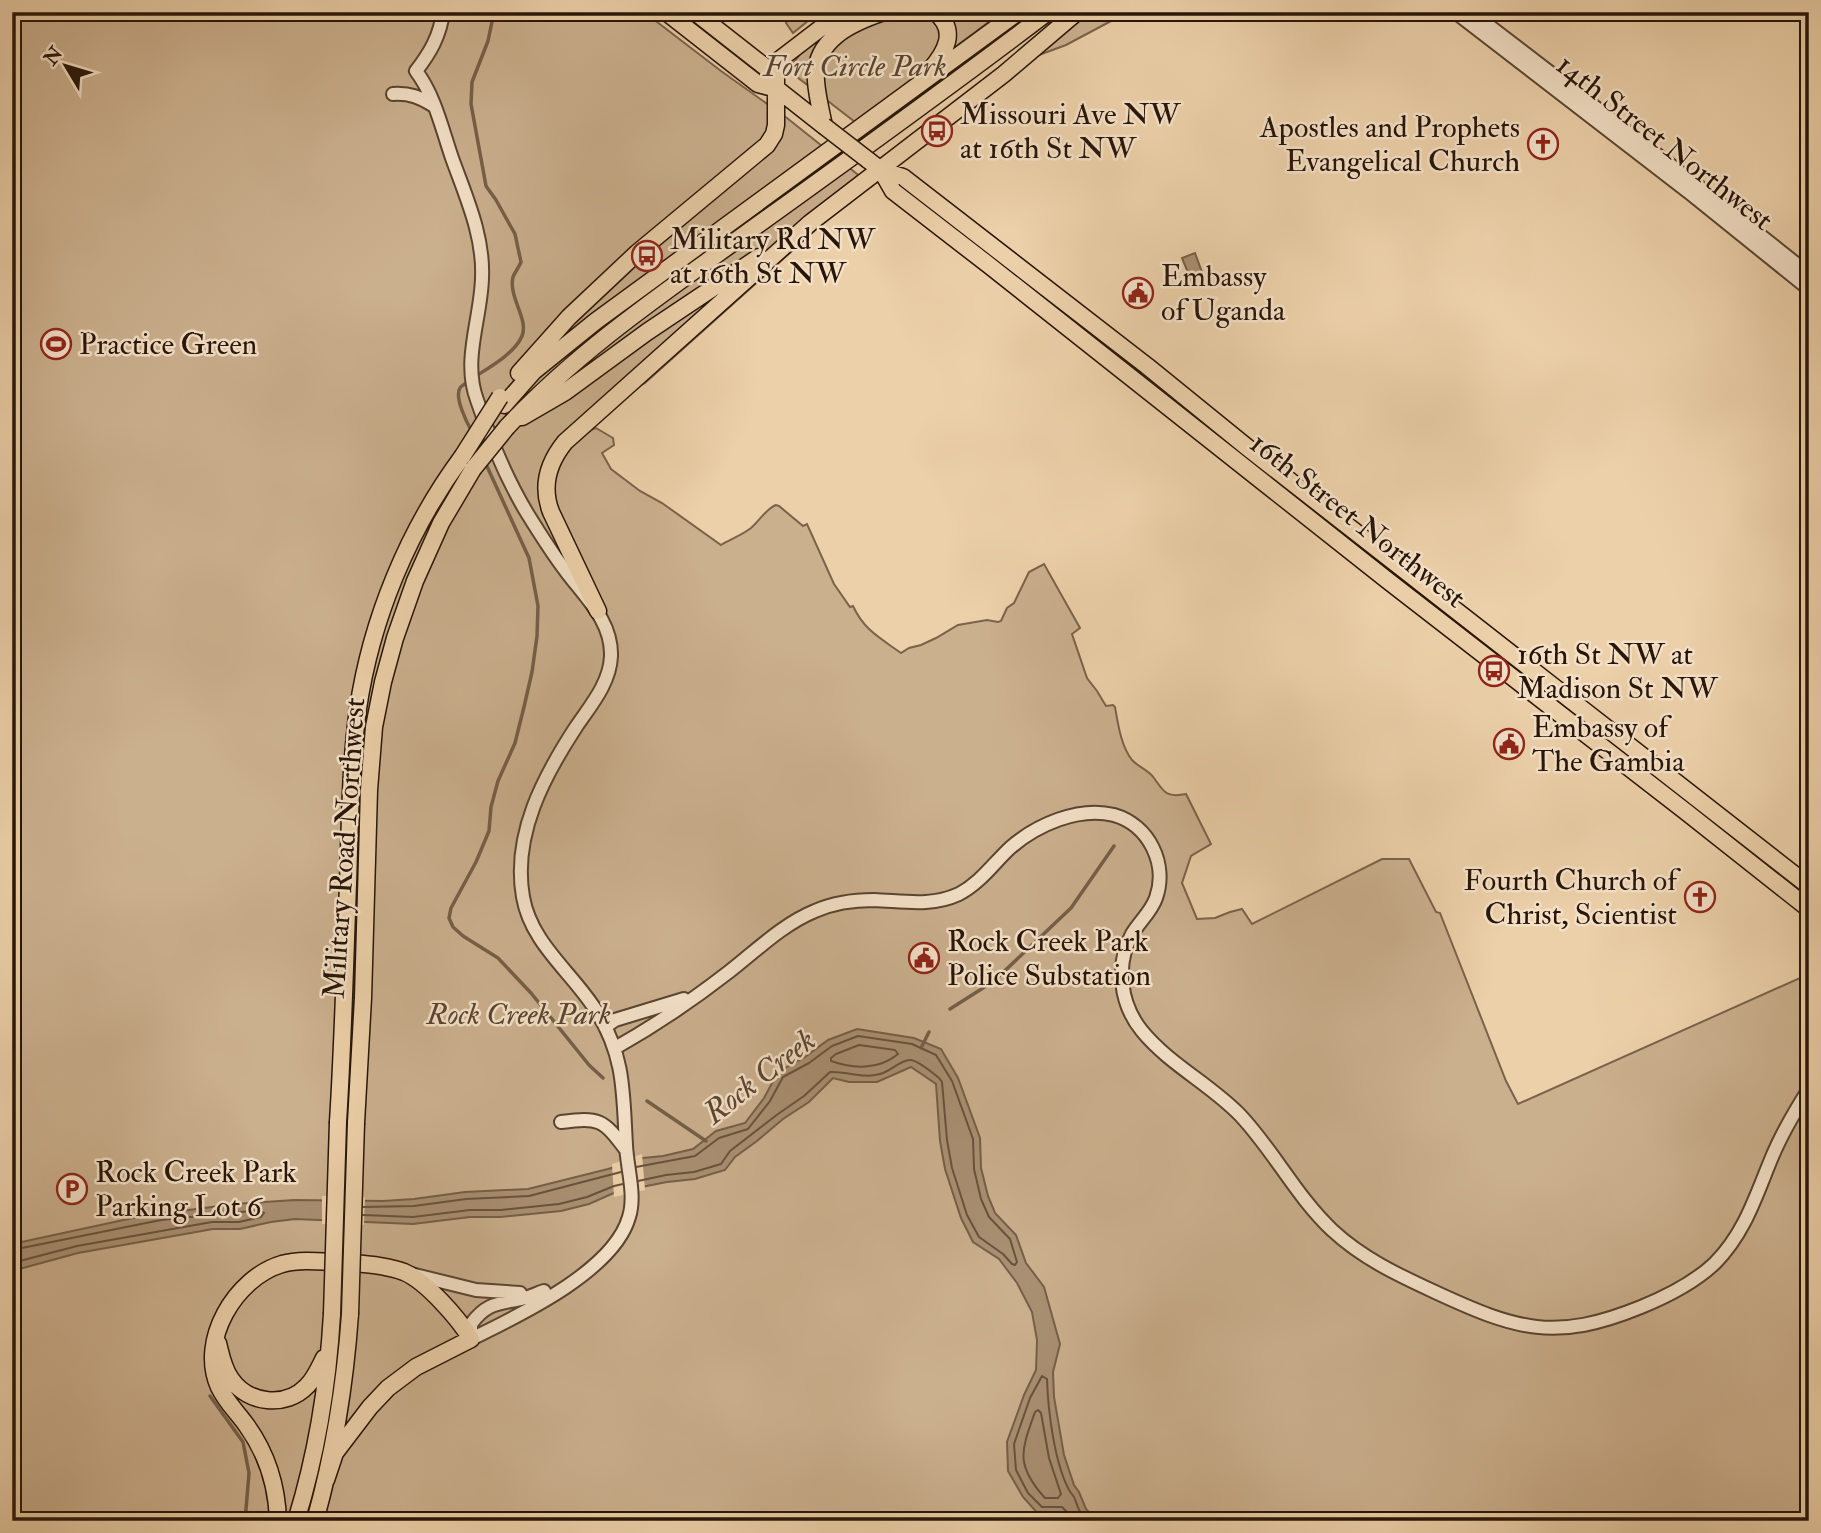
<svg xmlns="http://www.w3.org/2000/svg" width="1821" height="1533" viewBox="0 0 1821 1533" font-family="'IM FELL Double Pica',serif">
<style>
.green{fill:#cbb08e;stroke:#7a624b;stroke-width:2}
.water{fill:#a99072;stroke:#755f48;stroke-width:2}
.pier{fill:#ecd0a9}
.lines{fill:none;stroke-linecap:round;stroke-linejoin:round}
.shore{stroke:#68523d;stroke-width:2}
.stream{stroke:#755f48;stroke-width:3.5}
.minor-casing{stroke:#594430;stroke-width:16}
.major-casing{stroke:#281508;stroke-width:19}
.minor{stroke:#f3e0c7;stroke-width:12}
.major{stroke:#ecd0a9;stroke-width:16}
.major-bridge-casing{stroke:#281508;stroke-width:19;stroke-linecap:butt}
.major-bridge{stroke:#ecd0a9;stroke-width:16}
.labels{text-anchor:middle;stroke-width:5;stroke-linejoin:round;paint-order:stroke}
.park-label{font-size:30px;font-style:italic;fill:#594430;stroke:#f3e0c7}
.poi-label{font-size:30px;fill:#281508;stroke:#f3e0c7;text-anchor:start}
.street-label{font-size:30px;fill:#281508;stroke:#f3e0c7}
.water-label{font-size:32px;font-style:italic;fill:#5c4632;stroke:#f3e0c7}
</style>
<rect width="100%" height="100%" fill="#ecd0a9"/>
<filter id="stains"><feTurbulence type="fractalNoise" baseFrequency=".00286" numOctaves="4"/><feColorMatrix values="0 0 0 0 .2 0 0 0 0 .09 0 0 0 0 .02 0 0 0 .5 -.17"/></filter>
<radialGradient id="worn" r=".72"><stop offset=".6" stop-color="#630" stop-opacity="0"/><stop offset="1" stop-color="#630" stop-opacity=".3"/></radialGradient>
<!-- green -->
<path class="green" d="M 12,12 L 644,12 L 721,71 L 787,118 L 872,186 L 841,207 L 645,383 L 618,398 L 586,432 L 596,428 L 613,438 L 614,445 L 602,453 L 611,469 L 640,491 L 662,503 L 721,545 C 731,539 742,535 751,528 C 759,521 767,508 776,505 L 779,506 L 803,526 L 807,524 L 834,584 L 850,607 L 853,606 C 864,630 880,638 901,653 L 909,648 L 921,645 L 936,638 L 958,625 L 987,620 L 998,622 L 1001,621 L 1007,608 L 1014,603 L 1029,572 L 1044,564 L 1080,628 L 1072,634 L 1087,678 L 1097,691 L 1106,706 L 1113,705 L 1115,707 C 1118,724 1121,746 1132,760 C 1138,767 1149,770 1154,778 C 1164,792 1166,798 1186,794 L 1211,844 L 1191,856 L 1182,883 L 1197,919 L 1215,918 L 1230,912 L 1242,909 L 1252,924 L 1382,859 L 1409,859 L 1436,912 L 1440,913 L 1506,1081 L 1518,1104 L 1809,974 L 1809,1521 L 12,1521 Z
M 793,12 L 819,12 L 793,33 L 786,23 Z
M 867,12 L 1002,12 L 855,122 L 788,70 L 808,44 L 838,25 Z
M 1087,12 L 1128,12 L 1066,45 L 1039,55 Z"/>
<!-- water -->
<path class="water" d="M 1195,253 L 1203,275 L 1191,280 L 1182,258 Z
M 857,1029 L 914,1038 L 941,1049 L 958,1078 L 980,1138 L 981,1168 L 988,1196 L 995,1213 L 1016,1235 L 1026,1263 L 1044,1287 L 1060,1344 L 1053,1372 L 1054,1397 L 1064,1455 L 1074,1485 L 1079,1492 L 1086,1509 L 1097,1521 L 1065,1521 L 1059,1514 L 1040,1516 L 1023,1497 L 1008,1471 L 1007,1442 L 1024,1395 L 1036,1370 L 1037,1340 L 1032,1312 L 1017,1283 L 999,1259 L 973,1242 L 961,1218 L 945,1169 L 940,1141 L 936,1084 L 911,1067 L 877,1082 L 849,1082 L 833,1078 L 809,1102 L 783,1119 L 757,1141 L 735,1157 L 725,1170 L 695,1179 L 667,1182 L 616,1192 L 589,1204 L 561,1211 L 501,1217 L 470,1217 L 413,1224 L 295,1219 L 271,1222 L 240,1229 L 213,1229 L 78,1253 L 12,1271 L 12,1244 L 142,1216 L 235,1204 L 294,1200 L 383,1201 L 414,1199 L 465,1192 L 528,1189 L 608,1169 L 643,1158 L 663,1156 L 693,1149 L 716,1131 L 745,1123 L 764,1098 L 778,1072 L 805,1057 L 828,1040 Z"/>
<!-- pier -->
<path class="pier" d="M 642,1154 L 645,1190 L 614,1197 L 612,1164 Z
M 322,1196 L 365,1197 L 364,1225 L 322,1224 Z"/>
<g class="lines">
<!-- shore -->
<path class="shore" d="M 859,1045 L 895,1050 L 898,1054 C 879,1070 853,1069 831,1061 L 831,1058 L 836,1054 Z
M 636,1167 L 695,1156 L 719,1138 L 748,1129 L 770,1101 L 783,1077 L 809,1063 L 832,1046 L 858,1036 L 912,1044 L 936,1055 L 952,1081 L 973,1139 L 974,1169 L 981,1199 L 989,1217 L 1010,1239 L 1017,1262 L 1015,1265 L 1012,1264 L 1003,1254 L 979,1237 L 967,1215 L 952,1168 L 947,1140 L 942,1082 L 939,1078 C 933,1073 917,1060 910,1060 C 900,1060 890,1072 880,1074 C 863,1079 846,1071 830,1072 L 804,1096 L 778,1114 L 730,1151 L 721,1164 L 694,1172 L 666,1175 L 638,1181
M 363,1207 L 414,1206 L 466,1199 L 529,1196 L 621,1172
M 363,1215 L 413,1217 L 470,1210 L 501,1210 L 559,1204 L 587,1197 L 614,1186 L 623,1184
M 12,1250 L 161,1220 L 260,1210 L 264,1213 L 261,1217 L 239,1222 L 212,1222 L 77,1246 L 12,1263
M 1038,1410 L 1041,1413 L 1049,1458 L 1061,1494 L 1058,1498 L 1045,1498 C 1015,1465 1021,1451 1035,1412 Z
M 1070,1521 L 1069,1514 L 1062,1507 L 1042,1507 L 1028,1493 L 1016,1470 L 1014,1444 L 1030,1398 L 1042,1376 L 1047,1379 C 1048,1410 1054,1460 1068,1488 C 1069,1491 1072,1494 1074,1497 C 1078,1507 1079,1513 1087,1521"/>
<!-- stream -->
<path class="stream" d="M 476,376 C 490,367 515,353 522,336 C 529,319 508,297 513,277 C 515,272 519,267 521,262 L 515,234 L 496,200 L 486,186 L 471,104 L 472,82 L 488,41 L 494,12
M 469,381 C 469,381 460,387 460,388 C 454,397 467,423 472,432
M 485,462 L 529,558 L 538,606 L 537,636 L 532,672 L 524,707 L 515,743 L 498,781 L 491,807 L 489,831 L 476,862 L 451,908 L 449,918 L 453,927 L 463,936 L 498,958 L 531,993 L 589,1065 L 603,1078
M 950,1009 L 994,981 L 1071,908 L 1114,846
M 922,1046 L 929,1032
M 647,1101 L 706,1141
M 210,1396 L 243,1442 L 249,1473 L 245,1521"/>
<!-- minor casing -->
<g class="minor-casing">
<path id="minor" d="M 443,12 C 440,36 430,53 416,71 C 435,96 442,129 452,158 C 466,197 484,236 482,278 C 481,319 462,360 477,400 C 490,439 506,478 527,513 C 540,534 553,555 568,574 C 587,599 612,622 611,656 C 610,683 591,705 576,727 C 544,776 512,835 523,897 C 531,944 573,973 597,1012 C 625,1057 623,1094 626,1145 C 627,1168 636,1195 629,1217 C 614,1271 518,1316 471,1339 L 471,1324 C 485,1305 495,1304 516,1300 C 526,1299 535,1294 544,1291
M 1455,12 L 1691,194 L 1809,289
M 1471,12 L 1698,186 L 1809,274
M 393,94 C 410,93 420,97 434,106
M 605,1027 L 615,1020 L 684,999
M 615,1048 C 656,1025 694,999 730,971 C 757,950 783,924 815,911 C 833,903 854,900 874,900 C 903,901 931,907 959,894 C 980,883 993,864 1010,848 C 1036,825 1079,806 1114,815 C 1149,825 1168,864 1156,898 C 1151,912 1140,921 1132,934 C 1115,965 1120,1004 1142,1031 C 1170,1065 1210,1084 1240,1115 C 1274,1151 1296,1196 1332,1230 C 1362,1258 1398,1275 1435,1292 C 1517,1330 1555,1342 1641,1307 C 1668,1296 1694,1283 1715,1263 C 1745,1233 1756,1195 1772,1157 C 1782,1133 1795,1111 1809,1089
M 561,1122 C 599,1117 603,1119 626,1150
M 411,1274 L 476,1290 L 520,1293"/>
</g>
<!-- major casing -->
<g class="major-casing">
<path id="major" d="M 666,12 L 758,84 L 777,89 L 824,126
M 695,12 L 769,70 L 775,83
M 930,70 C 946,52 958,30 935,12
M 824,126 C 821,111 817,96 816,81 C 813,40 851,23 884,12
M 868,160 L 881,170 L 903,177 L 1147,366 L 1248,448 L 1809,886
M 881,170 L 893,191 L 990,266 L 1387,580 L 1685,811 L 1809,909
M 519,373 L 569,317 L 637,253 L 767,145 L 774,134 L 776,125 L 776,68 L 779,60 L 826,24 L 849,12
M 504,405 L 534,371 L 596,321 L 1018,12
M 522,417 L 565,392 L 647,332 L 759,257
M 507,427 C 576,353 659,296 741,237 C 844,163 947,89 1048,12
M 598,611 L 551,512 C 541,486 548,463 565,442 L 810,223 L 1004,74 L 1077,12
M 338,1122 C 343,1043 345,963 348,884 C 350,826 350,767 358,709 C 371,620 408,530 462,457
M 356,1123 L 363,998 L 369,790 L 374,727 L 383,682 L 395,638 L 415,581 L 441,523 L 473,469
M 218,1343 C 221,1355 223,1368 231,1379 C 248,1404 286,1408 307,1386 C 315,1378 319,1368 324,1358
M 278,1521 C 277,1486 267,1454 247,1426 C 238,1413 226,1402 219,1387 C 198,1341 235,1278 282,1264 C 304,1258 329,1263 351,1263 C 368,1264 388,1266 404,1272 C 426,1281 459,1319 471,1339 L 416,1367 L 388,1388 L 370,1407 L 335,1453 L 326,1480
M 296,1521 C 317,1453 328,1384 332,1314
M 315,1521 C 334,1453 345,1385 350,1314"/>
</g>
<!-- minor -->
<use href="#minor" class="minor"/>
<!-- major -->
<use href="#major" class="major"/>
<!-- major-bridge casing -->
<g class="major-bridge-casing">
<path id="major-bridge" d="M 824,126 L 868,160
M 462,457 L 500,397
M 473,469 L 507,427
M 332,1314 L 338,1122
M 350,1314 L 356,1123"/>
</g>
<!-- major-bridge -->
<use href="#major-bridge" class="major-bridge"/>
</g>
<!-- icons -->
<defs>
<g id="bus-ring" transform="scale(1.575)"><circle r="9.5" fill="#f3e0c7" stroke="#8f2418" stroke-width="1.5"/><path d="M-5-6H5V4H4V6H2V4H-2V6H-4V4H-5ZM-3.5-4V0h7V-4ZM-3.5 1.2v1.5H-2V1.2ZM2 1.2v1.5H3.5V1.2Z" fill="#8f2418"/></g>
<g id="church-ring" transform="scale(1.575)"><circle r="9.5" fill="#f3e0c7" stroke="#8f2418" stroke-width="1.5"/><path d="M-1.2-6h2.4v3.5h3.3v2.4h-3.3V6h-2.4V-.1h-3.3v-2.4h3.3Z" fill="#8f2418"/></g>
<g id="civic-ring" transform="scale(1.575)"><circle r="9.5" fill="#f3e0c7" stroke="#8f2418" stroke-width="1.5"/><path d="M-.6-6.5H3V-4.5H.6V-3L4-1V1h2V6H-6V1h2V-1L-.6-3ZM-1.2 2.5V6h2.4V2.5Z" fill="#8f2418"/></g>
<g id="stadium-ring" transform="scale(1.575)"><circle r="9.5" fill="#f3e0c7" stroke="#8f2418" stroke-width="1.5"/><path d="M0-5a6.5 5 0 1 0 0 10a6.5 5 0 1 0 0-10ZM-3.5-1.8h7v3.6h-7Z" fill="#8f2418"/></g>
<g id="parking-ring" transform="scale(1.575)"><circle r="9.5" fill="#f3e0c7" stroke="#8f2418" stroke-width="1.5"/><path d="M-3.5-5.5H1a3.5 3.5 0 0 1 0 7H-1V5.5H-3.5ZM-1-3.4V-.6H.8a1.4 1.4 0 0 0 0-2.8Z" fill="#8f2418"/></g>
</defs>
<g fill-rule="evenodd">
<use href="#bus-ring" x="937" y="131"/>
<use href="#church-ring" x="1543" y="144"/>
<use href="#bus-ring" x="647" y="256"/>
<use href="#civic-ring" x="1138" y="293"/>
<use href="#stadium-ring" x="56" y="344"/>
<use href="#bus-ring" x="1494" y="671"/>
<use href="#civic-ring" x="1509" y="744"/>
<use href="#church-ring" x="1700" y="897"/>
<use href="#civic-ring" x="924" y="958"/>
<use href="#parking-ring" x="72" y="1189"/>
</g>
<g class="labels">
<!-- park labels -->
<g class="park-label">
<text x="855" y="76">Fort Circle Park</text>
<text x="519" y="1024">Rock Creek Park</text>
</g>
<!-- poi labels -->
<g class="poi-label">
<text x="960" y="124">Missouri Ave NW<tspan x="960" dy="34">at 16th St NW</tspan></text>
<text x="1520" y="137" text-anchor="end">Apostles and Prophets<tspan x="1520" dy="34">Evangelical Church</tspan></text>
<text x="670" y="249">Military Rd NW<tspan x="670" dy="34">at 16th St NW</tspan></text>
<text x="1161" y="286">Embassy<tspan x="1161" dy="34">of Uganda</tspan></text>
<text x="79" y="354">Practice Green</text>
<text x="1517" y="664">16th St NW at<tspan x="1517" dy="34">Madison St NW</tspan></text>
<text x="1532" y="737">Embassy of<tspan x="1532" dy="34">The Gambia</tspan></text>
<text x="1677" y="890" text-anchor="end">Fourth Church of<tspan x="1677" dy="34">Christ, Scientist</tspan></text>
<text x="947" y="951">Rock Creek Park<tspan x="947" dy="34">Police Substation</tspan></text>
<text x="95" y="1182">Rock Creek Park<tspan x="95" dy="34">Parking Lot 6</tspan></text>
</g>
<!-- street labels -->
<g class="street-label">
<text transform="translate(1665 142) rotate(38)" y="10">14th Street Northwest</text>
<text transform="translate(1358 520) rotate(38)" y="10">16th Street Northwest</text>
<text transform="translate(344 848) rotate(-86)" y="10">Military Road Northwest</text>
</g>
<!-- water labels -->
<g class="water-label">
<text transform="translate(759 1076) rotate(-38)" y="11">Rock Creek</text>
</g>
</g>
<!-- margin -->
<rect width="1821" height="1533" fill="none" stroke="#ecd0a9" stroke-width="42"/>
<rect x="14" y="14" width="1793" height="1505" fill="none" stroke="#281508" stroke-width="3.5"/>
<rect x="21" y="21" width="1779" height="1491" fill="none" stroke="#281508" stroke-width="2"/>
<!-- north arrow -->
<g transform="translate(66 66) rotate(308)" stroke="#f3e0c7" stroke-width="5" paint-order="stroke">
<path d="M0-5L12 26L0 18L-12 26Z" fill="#281508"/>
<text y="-10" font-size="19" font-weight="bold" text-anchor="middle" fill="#281508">N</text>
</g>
<rect width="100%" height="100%" filter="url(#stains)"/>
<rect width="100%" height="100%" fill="url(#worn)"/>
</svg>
